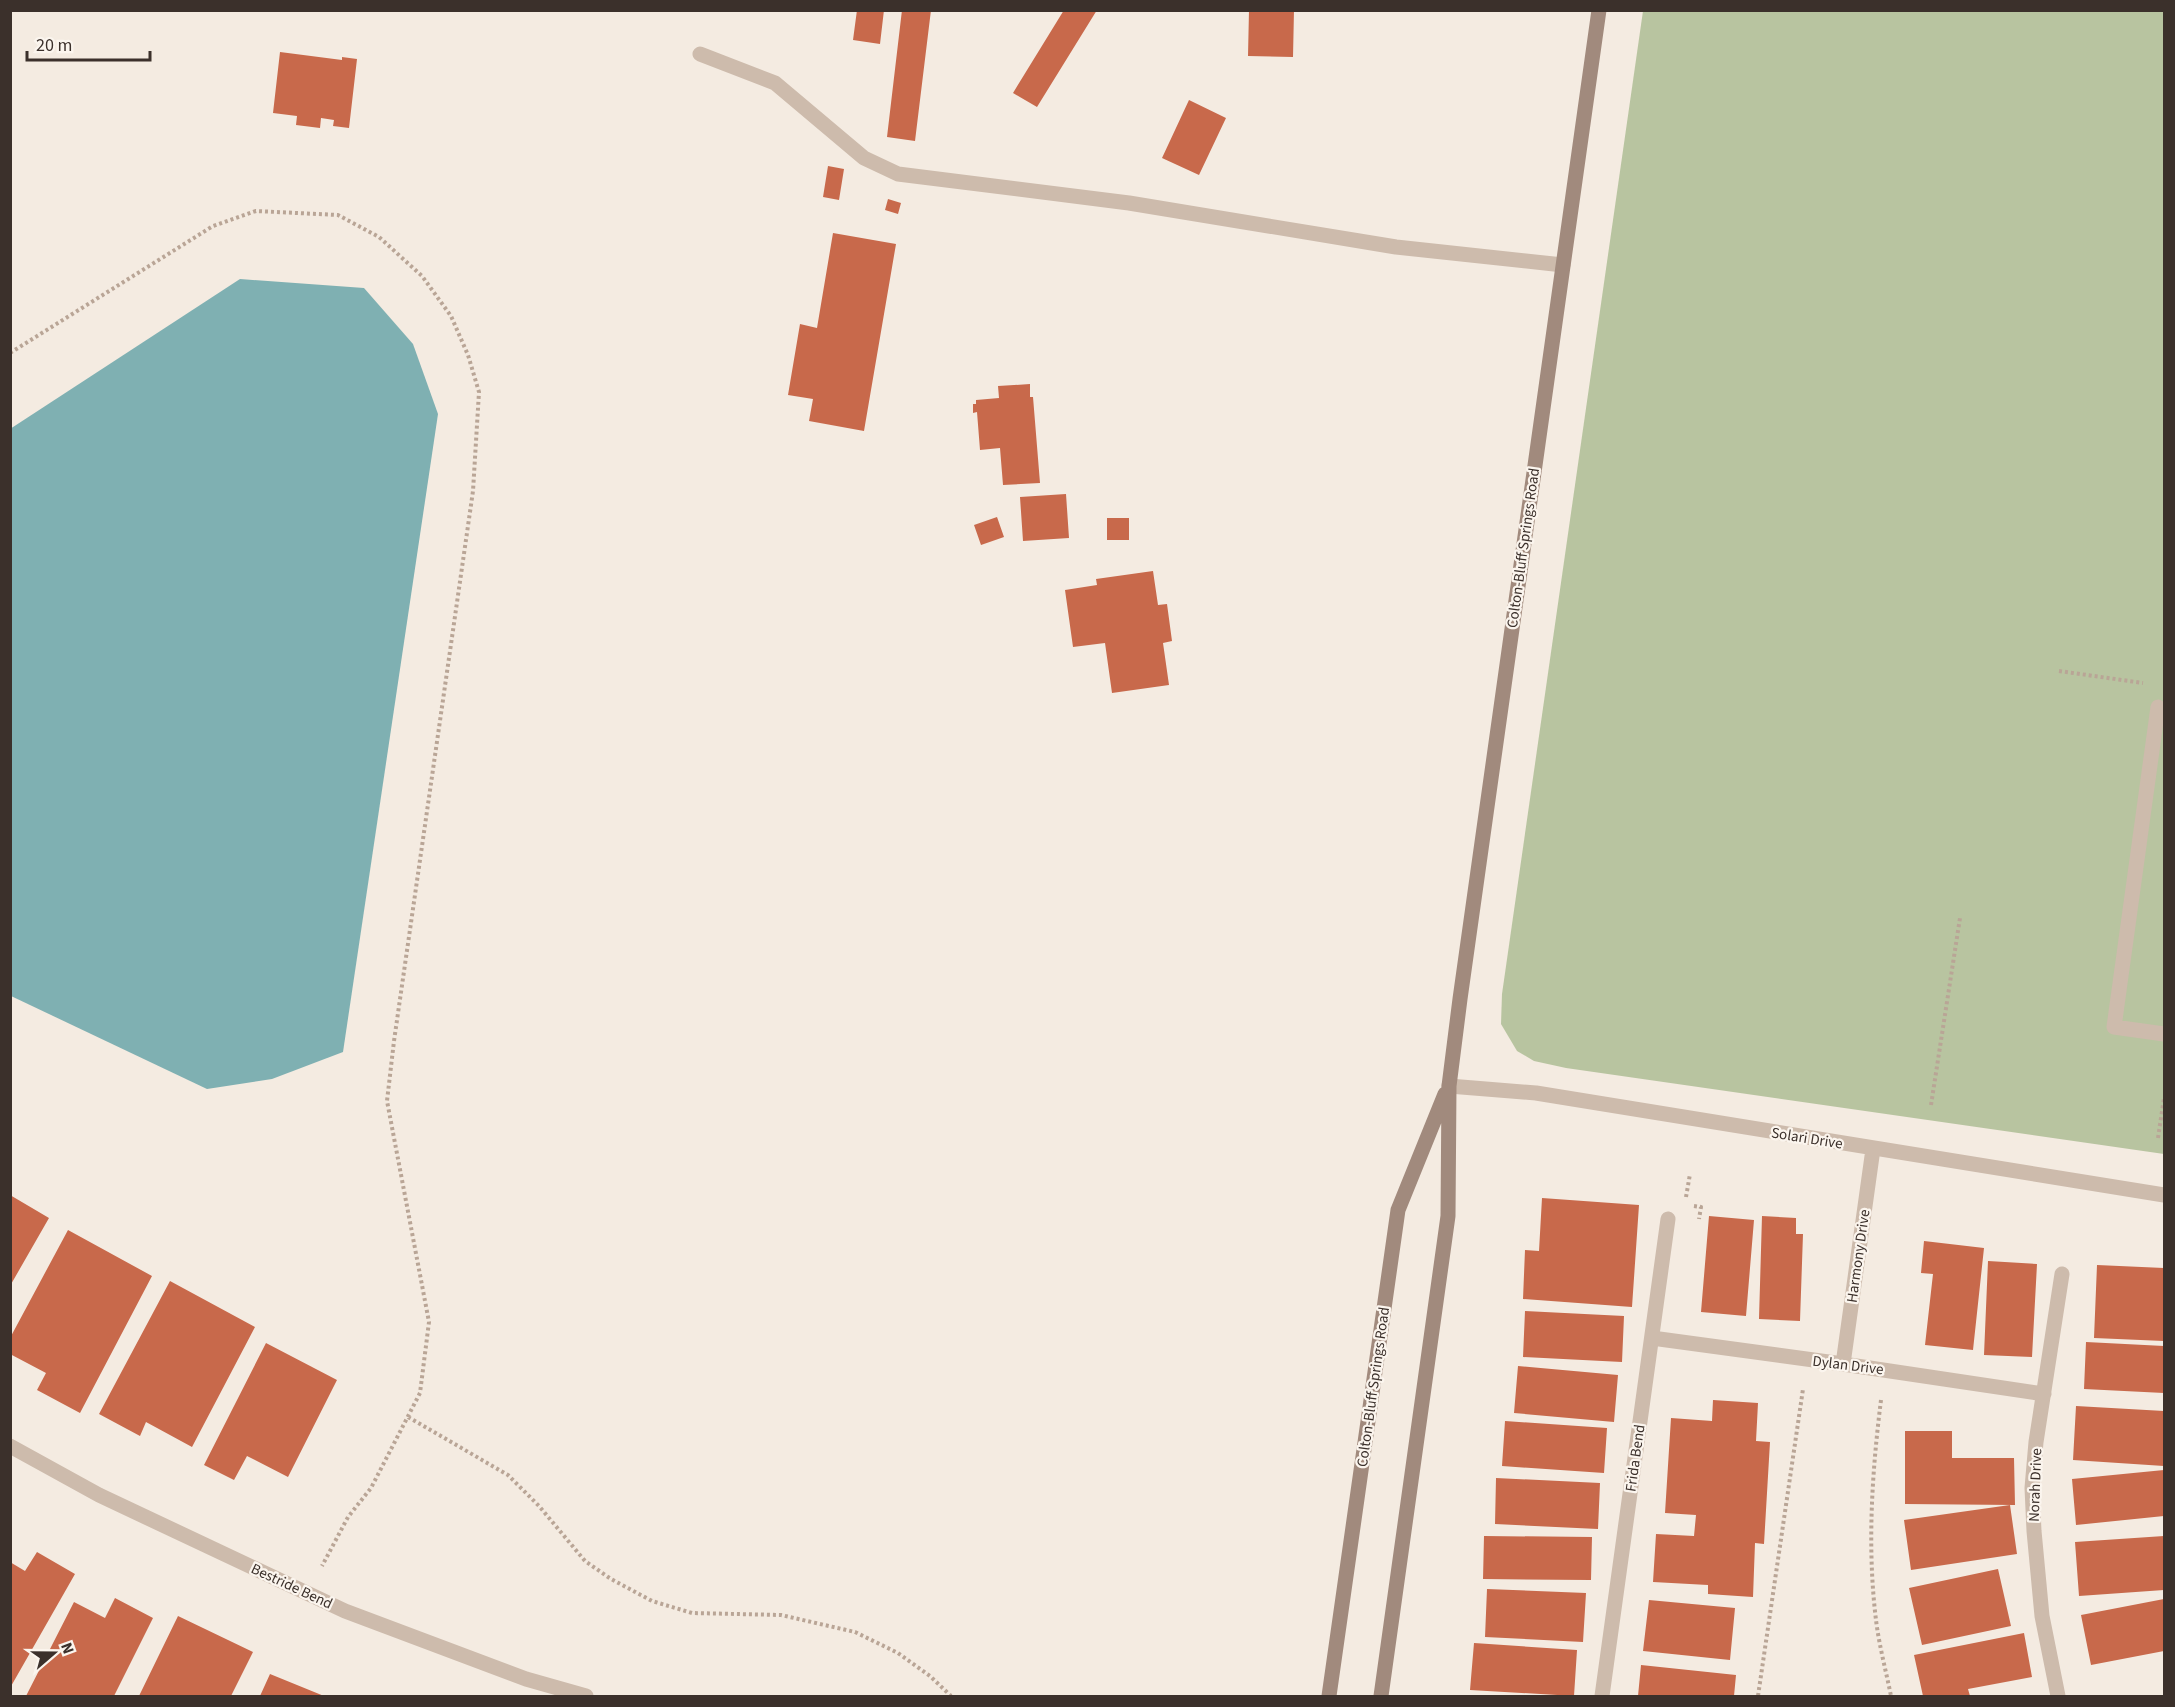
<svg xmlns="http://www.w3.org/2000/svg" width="2175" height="1707" viewBox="0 0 2175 1707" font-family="'Source Sans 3',sans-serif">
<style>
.green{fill:#b8c4a0}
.water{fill:#7fb0b2}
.building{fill:#c8694b}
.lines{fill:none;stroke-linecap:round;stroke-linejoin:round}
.path{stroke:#b9a596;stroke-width:4;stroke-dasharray:3 3;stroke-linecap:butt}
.lane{stroke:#cdbbac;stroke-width:15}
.street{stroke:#cdbbac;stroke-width:15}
.secondary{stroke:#a18a7d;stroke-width:15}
.labels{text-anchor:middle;stroke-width:4.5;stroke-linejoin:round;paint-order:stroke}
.street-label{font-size:15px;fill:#3b302b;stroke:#fbf5ee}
</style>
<rect width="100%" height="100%" fill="#f4ebe1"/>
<!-- green -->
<path class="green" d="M 1643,11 L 2164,11 L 2164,1154 L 1566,1068 L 1534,1061 L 1517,1051 L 1501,1024 L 1502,994 Z"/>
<!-- water -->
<path class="water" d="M 240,279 L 364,288 L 413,344 L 438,414 L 343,1052 L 272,1079 L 207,1089 L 11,996 L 10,429 Z"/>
<!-- building -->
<path class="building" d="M 857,10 L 884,10 L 880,44 L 853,40 Z
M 902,10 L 931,10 L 915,141 L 887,137 Z
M 1064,10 L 1097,10 L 1037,107 L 1013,93 Z
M 1249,10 L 1294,10 L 1293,57 L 1248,56 Z
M 280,52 L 342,60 L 342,57 L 357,59 L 349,128 L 333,126 L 334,120 L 321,118 L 320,128 L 296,125 L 297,116 L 273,113 Z
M 1189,100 L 1226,118 L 1199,175 L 1162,158 Z
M 828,166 L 844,169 L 839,200 L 823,197 Z
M 888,199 L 901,203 L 898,214 L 885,210 Z
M 833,233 L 896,244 L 864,431 L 809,421 L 813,399 L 788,395 L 800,324 L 817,328 Z
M 1030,384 L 1030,397 L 1033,397 L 1040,483 L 1003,485 L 1000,448 L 980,450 L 977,412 L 973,413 L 973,404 L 976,404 L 976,400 L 999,398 L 998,386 Z
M 1066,494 L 1069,538 L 1023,541 L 1020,497 Z
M 997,517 L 1004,537 L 981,545 L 974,525 Z
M 1107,518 L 1129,518 L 1129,540 L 1107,540 Z
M 1153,571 L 1158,605 L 1167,604 L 1172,641 L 1163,643 L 1169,685 L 1112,693 L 1105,643 L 1073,647 L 1065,590 L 1097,585 L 1096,579 Z
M 10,1195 L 49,1218 L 10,1286 Z
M 1542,1198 L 1639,1205 L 1632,1307 L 1523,1299 L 1525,1250 L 1539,1251 Z
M 1709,1216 L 1754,1220 L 1746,1316 L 1701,1312 Z
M 1762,1216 L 1796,1218 L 1796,1234 L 1803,1234 L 1800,1321 L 1759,1319 Z
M 68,1230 L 152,1276 L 80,1413 L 37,1390 L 46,1373 L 10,1354 L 10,1338 Z
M 1924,1241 L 1984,1248 L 1973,1350 L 1925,1345 L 1933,1274 L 1921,1273 Z
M 1988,1261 L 2037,1264 L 2032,1357 L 1984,1355 Z
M 2097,1265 L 2164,1268 L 2164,1341 L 2094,1338 Z
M 170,1281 L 255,1327 L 192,1447 L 146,1422 L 140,1436 L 99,1414 Z
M 1525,1311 L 1624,1316 L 1622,1362 L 1523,1357 Z
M 2086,1342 L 2164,1346 L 2164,1393 L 2084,1389 Z
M 266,1343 L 337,1380 L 288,1477 L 247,1456 L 234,1480 L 204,1465 Z
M 1518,1366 L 1618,1375 L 1614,1422 L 1514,1413 Z
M 1713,1400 L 1758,1403 L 1756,1441 L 1770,1442 L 1764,1544 L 1755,1543 L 1753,1597 L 1708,1594 L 1708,1585 L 1653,1582 L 1656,1534 L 1694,1536 L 1696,1515 L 1665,1513 L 1671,1418 L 1712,1421 Z
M 2076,1406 L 2164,1411 L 2164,1466 L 2073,1460 Z
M 1505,1421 L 1607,1428 L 1604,1473 L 1502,1466 Z
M 1905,1431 L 1952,1431 L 1952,1458 L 2014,1458 L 2015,1505 L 1905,1504 Z
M 2164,1470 L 2164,1516 L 2076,1525 L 2072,1479 Z
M 1496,1478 L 1600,1483 L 1598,1529 L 1495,1524 Z
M 2010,1505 L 2017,1554 L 1911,1570 L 1904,1520 Z
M 1484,1536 L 1592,1537 L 1591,1580 L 1483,1579 Z
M 2164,1536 L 2164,1590 L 2079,1596 L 2075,1542 Z
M 37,1552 L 75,1574 L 10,1688 L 10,1562 L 25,1571 Z
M 1998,1569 L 2011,1626 L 1922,1645 L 1909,1588 Z
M 1487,1589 L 1586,1593 L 1583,1642 L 1485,1637 Z
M 115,1598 L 153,1618 L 114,1696 L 26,1696 L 74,1602 L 105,1618 Z
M 2164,1599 L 2164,1651 L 2091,1665 L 2081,1615 Z
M 1649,1600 L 1735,1608 L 1730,1660 L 1643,1651 Z
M 178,1616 L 253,1652 L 231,1696 L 139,1696 Z
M 2024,1633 L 2032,1677 L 1968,1689 L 1970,1696 L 1923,1696 L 1914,1655 Z
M 1474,1643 L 1577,1650 L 1574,1696 L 1470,1690 Z
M 1641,1665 L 1736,1675 L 1734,1696 L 1638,1696 Z
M 270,1674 L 324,1696 L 260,1696 Z"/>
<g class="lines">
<!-- path -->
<path class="path" d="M 10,353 L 213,226 L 256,211 L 338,215 L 379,237 L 422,276 L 451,316 L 468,355 L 479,392 L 473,491 L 394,1041 L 387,1101 L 429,1322 L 420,1393 L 371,1488 L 348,1517 L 322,1566
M 2059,671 L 2143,683
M 1931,1105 L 1960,918
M 2158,1138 L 2164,1098
M 1686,1197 L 1690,1174
M 1694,1206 L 1701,1207 L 1699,1219
M 1881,1400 C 1872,1472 1867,1547 1876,1620 C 1879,1645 1886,1671 1891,1696
M 408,1417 L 508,1475 L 539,1506 L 585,1561 L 611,1579 L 652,1601 L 692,1613 L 781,1615 L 855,1632 L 898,1653 L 930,1676 L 951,1696
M 1758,1696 L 1803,1389"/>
<!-- lane -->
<path class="lane" d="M 700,54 L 775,83 L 864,158 L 898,174 L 1129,203 L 1396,247 L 1563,265
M 2158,707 L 2114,1027 L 2164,1034"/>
<!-- street -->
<path class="street" d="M 1449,1086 L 1536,1093 L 2164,1195
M 1652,1338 L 1843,1364 L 2044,1394
M 1843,1364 L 1873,1149
M 10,1446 L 99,1495 L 345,1611 L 526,1679 L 586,1696
M 1602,1696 L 1668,1219
M 2058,1696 L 2042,1616 L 2034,1531 L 2032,1488 L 2036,1442 L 2062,1274"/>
<!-- secondary -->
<path class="secondary" d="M 1329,1696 L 1398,1210 L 1445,1094
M 1381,1696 L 1448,1216 L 1449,1086 L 1460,999 L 1599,10"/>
</g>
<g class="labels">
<!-- street labels -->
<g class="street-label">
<text transform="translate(1523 548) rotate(-82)" y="5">Colton-Bluff Springs Road</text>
<text transform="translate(1807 1138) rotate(9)" y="5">Solari Drive</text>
<text transform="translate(1858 1256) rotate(-82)" y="5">Harmony Drive</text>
<text transform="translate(1848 1365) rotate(7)" y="5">Dylan Drive</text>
<text transform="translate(1373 1387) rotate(-82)" y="5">Colton-Bluff Springs Road</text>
<text transform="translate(1635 1458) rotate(-82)" y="5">Frida Bend</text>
<text transform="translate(2035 1485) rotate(-88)" y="5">Norah Drive</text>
<text transform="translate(292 1586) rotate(25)" y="5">Bestride Bend</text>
</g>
</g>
<!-- border -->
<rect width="2175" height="1707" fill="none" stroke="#3b302b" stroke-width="24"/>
<!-- north arrow -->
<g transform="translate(54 1653) rotate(70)" stroke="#fbf5ee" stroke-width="4.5" paint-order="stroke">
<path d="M0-4.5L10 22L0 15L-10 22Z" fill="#3b302b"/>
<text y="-9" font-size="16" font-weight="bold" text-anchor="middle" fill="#3b302b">N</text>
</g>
<!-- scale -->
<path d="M27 51v9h123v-9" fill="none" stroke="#3b302b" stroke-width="3"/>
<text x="36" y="51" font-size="18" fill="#3b302b" stroke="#fbf5ee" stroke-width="4.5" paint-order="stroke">20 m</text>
</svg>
